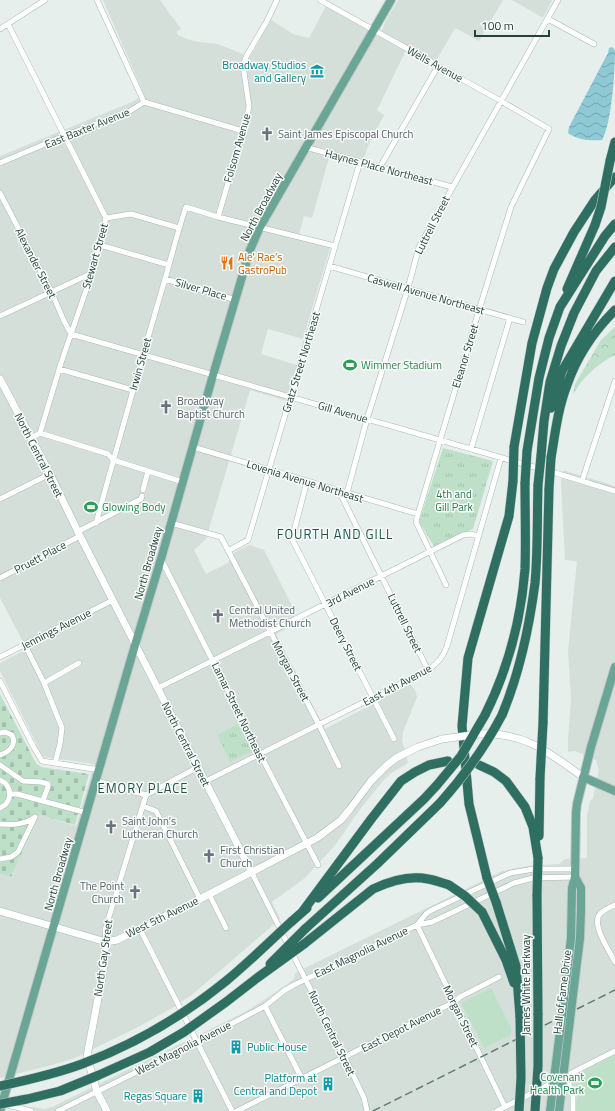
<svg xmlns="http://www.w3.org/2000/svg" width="615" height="1111" viewBox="0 0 615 1111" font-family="'Titillium Web',sans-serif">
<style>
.built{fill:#d4dfda}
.green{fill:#bfe0c8}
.forest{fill:url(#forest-crowns)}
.cemetery{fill:url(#cemetery-stones)}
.park{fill:url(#park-tufts)}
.water{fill:url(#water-waves)}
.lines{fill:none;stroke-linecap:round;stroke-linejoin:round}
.street-casing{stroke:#a8b8b2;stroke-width:6}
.secondary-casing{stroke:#a4bbb3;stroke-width:8}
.primary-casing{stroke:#c2cac8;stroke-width:10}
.highway-casing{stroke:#c2cac8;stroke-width:10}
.street{stroke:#fff;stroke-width:5}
.secondary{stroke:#fff;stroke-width:7}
.primary{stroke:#6aa596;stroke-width:8}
.highway{stroke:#2f6f62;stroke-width:9}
.rail{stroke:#5f7d75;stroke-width:1.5;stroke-dasharray:8 4;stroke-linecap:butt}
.secondary-bridge-casing{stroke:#a4bbb3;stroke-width:8;stroke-linecap:butt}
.primary-bridge-casing{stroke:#c2cac8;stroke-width:10;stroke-linecap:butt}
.highway-bridge-casing{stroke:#c2cac8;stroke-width:10;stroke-linecap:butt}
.secondary-bridge{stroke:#fff;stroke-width:7}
.primary-bridge{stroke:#6aa596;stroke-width:8}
.highway-bridge{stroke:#2f6f62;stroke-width:9}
.labels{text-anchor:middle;stroke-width:3;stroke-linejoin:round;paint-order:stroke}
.street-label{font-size:11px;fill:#24423a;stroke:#f7fbf9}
.culture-label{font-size:11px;fill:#0d838f;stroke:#f7fbf9;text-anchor:end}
.worship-label{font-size:11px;fill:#5b616d;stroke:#f7fbf9;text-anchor:start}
.food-label{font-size:11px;fill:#c56008;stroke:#f7fbf9;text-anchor:start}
.leisure-label{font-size:11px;fill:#27864d;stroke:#f7fbf9;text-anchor:start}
.park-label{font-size:11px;fill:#2d7a4b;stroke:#f7fbf9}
.quarter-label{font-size:13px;letter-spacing:1px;fill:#1f5548;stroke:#f7fbf9}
</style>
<defs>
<pattern id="forest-crowns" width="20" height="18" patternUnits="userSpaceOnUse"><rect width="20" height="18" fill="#bfe0c8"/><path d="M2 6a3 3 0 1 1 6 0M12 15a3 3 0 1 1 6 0" fill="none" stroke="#a4c1ad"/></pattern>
<pattern id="cemetery-stones" width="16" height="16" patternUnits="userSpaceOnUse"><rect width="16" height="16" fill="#bfe0c8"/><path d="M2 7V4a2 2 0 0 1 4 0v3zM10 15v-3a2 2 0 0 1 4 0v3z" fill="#a4c1ad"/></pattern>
<pattern id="park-tufts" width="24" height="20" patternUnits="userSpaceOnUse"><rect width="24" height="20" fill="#bfe0c8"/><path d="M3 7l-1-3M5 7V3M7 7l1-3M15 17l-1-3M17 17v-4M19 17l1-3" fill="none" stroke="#a4c1ad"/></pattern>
<pattern id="water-waves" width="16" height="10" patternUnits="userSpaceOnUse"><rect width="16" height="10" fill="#8ec9d4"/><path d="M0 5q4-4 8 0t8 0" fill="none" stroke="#74a5ad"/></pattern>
</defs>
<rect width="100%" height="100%" fill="#e6efeb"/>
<!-- built -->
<path class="built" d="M 103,0 L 160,0 L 181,29 L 176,32 L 178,35 L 190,40 L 199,42 L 218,44 L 250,57 L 271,20 L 293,34 L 309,38 L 326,6 L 380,36 L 385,22 L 398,0 L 503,0 L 479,41 L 455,28 L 432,68 L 405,52 L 377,110 L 384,115 L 368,146 L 361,168 L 329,158 L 312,218 L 304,216 L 298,238 L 330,248 L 303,339 L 268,329 L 261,354 L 303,367 L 293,403 L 250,390 L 206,539 L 194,550 L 206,574 L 228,563 L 235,552 L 250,545 L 264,550 L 300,622 L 276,634 L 325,729 L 371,705 L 379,700 L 410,684 L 415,690 L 417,697 L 403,732 L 402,741 L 408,763 L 390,774 L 383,781 L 361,808 L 336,844 L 305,878 L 272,902 L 280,919 L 193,994 L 172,1008 L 140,1026 L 75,1058 L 52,1065 L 0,1078 L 0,874 L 11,877 L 39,815 L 76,826 L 94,764 L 43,757 L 0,671 L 0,663 L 25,650 L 22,640 L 0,598 L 0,156 L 132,102 L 144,94 Z
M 512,0 L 552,0 L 543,18 Z
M 563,470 L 615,486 L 615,1111 L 15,1111 L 32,1107 L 45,1109 L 54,1106 L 243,1013 L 267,998 L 294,979 L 295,973 L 502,871 L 527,866 L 559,864 L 565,859 L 587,858 L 587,816 L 590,801 L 593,798 L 599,770 L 596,760 L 575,751 L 568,752 L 568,740 L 571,699 L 568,651 L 577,561 L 565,560 L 561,483 Z"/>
<!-- green -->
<path class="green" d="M 491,988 L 511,1027 L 511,1035 L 484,1048 L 461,1003 Z
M 615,1055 L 615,1111 L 575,1111 L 578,1090 L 571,1077 Z"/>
<!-- forest -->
<path class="forest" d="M 615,327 L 615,355 C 597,364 582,378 573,395 L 575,384 L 601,340 Z"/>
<!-- cemetery -->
<path class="cemetery" d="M 0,694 L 36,763 L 41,767 L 89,774 L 75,825 L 39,815 L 11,877 L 0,874 Z"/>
<!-- park -->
<path class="park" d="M 443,448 L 493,461 L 473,529 L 434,546 L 419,522 Z
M 238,724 L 252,751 L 230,762 L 217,735 Z"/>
<!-- water -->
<path class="water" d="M 612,47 L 615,50 C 615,70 612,123 602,140 C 590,141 578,140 568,133 L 569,127 L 608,53 L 609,48 Z"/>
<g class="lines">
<!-- street casing -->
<g class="street-casing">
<path id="street" d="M 97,0 L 144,102
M 320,0 L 501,101 L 549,129 L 511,207 L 479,310 L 418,514 L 416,522 L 446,585
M 548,19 L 594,44
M 8,24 L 106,218 L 92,273 L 61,363 L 40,433
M 0,29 L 45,0
M 305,147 L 452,187
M 0,163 L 64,136 L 130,111 L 144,102 L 243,131
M 380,167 L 438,66
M 0,193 L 51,291 L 64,321 L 71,334 L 541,469
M 218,217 L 246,122 L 249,106 L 243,65 L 247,55 L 267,21 L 277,0
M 106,218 L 131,214 L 179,228
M 100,245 L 169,265
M 329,266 L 523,322
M 165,279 L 236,300
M 0,316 L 92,273
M 59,369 L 133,390
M 31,438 L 40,433 L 108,454 L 113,460 L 183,482
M 193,447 L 418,514
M 471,449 L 510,318
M 549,471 L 615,491
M 307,481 L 292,539 L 394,739
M 582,481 L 615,381
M 143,490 L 148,471
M 339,491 L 428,670
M 347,493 L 367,419 L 408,288 L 419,247 L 558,0
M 0,499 L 50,474
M 96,523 C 118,444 140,364 163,286 C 171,259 177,233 186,207 L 218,217 L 335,246
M 171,523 L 221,537 L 319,725 L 339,766
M 77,532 L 141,499 L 142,496
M 228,551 L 248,540 L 360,162
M 161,559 L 260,754 L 318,865
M 0,578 L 80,536
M 25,645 L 44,683 L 62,728 L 60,744 L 55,763
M 0,657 L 113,600
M 0,681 L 33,746 L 42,761 L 100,770
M 44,683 L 79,663
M 158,688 L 463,535 L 470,534 L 479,536
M 0,733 L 5,732 L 12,735 C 17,745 9,752 0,755
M 0,765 L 23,781 L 41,782 L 48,784 L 48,787 L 43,800
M 0,780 C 13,786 13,802 0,808
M 97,781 L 146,795 L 198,767
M 206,781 L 428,670 C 438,663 443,657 447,646 L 501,458
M 10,794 L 17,794 L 87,813
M 143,806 L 156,811 L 200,899
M 0,824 C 13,825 24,825 35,817
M 0,859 L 11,857 L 18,852 L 35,817
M 252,873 L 348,1064 L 364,1098 L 367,1111
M 209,894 L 226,928
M 615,905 C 610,907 603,910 599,915 C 592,926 610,952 615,962
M 417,925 L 505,1107
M 417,925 L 426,914 L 430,911 L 510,873 L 534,869 L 575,869
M 140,929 L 232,1111
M 106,942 L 105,930 L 146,795
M 265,1006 L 302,1079
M 566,1075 L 573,1095 L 573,1111
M 7,1105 L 31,1111
M 58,1111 L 197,1042 L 265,1006 L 285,990 L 294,985 L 417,925 L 432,922 L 514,883 L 533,878 L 575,877
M 237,1111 L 454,1002 L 460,997 L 499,977
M 497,1111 L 615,1051"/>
</g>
<!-- secondary casing -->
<g class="secondary-casing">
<path id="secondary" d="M 0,379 L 50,474 L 80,536 L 252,873
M 480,734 C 525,732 548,752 583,777
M 0,911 L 106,942 L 117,940 L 200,899 L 317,838 L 341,820 L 350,809 L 371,781 L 386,766 L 396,758 L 418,747 L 442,739
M 106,942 L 103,972 L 87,1056 L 97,1092 L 107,1111"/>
</g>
<!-- primary casing -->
<g class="primary-casing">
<path id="primary" d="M 583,777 L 615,791
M 573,995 L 580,938 L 581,910 L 581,888 L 575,877
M 564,999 L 571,938 L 572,888 L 575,877 L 576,813 L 577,804 L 591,747 L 615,667
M 0,1111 L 135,645 L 161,559 L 213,375 L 250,250 L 260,227 L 391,0"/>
</g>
<!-- highway casing -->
<g class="highway-casing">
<path id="highway" d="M 610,161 L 615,142
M 567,289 L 595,225
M 551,408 L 562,371 L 615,281
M 514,447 L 532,343 L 547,288 L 554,269 L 574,232 L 595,200 L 615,177
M 527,451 L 539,378 L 549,338 L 560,307 L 605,236 L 615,224
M 541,456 L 544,421 L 550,382 L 561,346 L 574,313 L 596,271 L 615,247
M 551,458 C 555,434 558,408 567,385 C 577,356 594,331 615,310
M 485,715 C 508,669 521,620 525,569 C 526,540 525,511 525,483
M 502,715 C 520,672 529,629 535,583 C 538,551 537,517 538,485
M 543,723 L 549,489
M 479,765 L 494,772 L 506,781 L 525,807 L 533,827 L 538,858
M 539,836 L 540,778
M 487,878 L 469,804 L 462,726 L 468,658 L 509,516 L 513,481
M 537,895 L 538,1015
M 318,898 L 424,799 L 437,785
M 496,902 L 516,966 L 520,1017
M 303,911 L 372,818 L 401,781 L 415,772 L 429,765 L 448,761
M 482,912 L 506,960 L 514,983
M 291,922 L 307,908
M 305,929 L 377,864 L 440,803
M 304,944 L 373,889 C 390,881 410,875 428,879 C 435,880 442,883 449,885"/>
</g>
<!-- street -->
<use href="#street" class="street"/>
<!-- secondary -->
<use href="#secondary" class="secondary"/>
<!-- primary -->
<use href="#primary" class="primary"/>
<!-- highway -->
<use href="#highway" class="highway"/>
<!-- rail -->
<path class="rail" d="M 373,1111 L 615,990"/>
<!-- secondary-bridge casing -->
<g class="secondary-bridge-casing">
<path id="secondary-bridge" d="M 442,739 L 480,734"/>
</g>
<!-- primary-bridge casing -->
<g class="primary-bridge-casing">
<path id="primary-bridge" d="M 550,1111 L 564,999
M 559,1111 L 573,995"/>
</g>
<!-- highway-bridge casing -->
<g class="highway-bridge-casing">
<path id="highway-bridge" d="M 595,225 L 601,207 L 610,161
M 513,481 L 514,447
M 525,483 L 527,451
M 538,485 L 541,456
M 549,489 L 551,458
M 540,778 L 543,723
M 437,785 L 461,756 L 485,715
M 440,803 C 465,775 484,749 502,715
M 487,878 L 496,902
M 449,885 L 465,896 L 482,912
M 537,895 L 538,858
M 270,964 L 305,929
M 0,1086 C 28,1080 55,1074 82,1064 C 133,1045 183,1016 226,981 C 248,963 269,942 291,922
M 0,1104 L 27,1099 L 60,1091 L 99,1075 L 150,1052 L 184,1032 L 226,1002 L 257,978 L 304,944
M 519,1111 L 521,1078 L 520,1017
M 535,1111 L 538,1066 L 538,1015"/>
</g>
<!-- secondary-bridge -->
<use href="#secondary-bridge" class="secondary-bridge"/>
<!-- primary-bridge -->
<use href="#primary-bridge" class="primary-bridge"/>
<!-- highway-bridge -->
<use href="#highway-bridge" class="highway-bridge"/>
</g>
<!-- icons -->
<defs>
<g id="museum-bare" transform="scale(1.08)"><path d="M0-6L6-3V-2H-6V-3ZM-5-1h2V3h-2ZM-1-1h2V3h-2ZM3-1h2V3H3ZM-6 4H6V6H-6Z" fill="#0f9aa8" stroke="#f7fbf9" stroke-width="2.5" paint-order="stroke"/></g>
<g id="church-bare" transform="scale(1.08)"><path d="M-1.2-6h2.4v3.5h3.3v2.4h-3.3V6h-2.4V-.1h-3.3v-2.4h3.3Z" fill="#6b7280" stroke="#f7fbf9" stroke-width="2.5" paint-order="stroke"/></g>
<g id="restaurant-bare" transform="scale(1.08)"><path d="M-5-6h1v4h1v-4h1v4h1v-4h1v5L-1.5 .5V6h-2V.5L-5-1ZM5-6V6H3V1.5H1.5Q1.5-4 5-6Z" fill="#e8710a" stroke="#f7fbf9" stroke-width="2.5" paint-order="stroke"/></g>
<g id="stadium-bare" transform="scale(1.08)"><path d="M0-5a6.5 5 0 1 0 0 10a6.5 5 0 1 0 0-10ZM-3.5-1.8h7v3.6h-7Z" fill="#2e9e5b" stroke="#f7fbf9" stroke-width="2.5" paint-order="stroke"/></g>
<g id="building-bare" transform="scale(1.08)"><path d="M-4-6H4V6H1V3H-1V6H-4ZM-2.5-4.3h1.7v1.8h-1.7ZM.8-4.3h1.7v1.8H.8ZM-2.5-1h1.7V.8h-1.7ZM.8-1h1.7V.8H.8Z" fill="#0f9aa8" stroke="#f7fbf9" stroke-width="2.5" paint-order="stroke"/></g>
</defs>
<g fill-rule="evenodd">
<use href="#museum-bare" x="317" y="71"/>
<use href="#church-bare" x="267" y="134"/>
<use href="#restaurant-bare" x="227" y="263"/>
<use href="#stadium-bare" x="350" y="365"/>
<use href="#church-bare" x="166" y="407"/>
<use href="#stadium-bare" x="91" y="507"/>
<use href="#church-bare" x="218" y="616"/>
<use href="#church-bare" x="111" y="827"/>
<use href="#church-bare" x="209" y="856"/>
<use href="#church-bare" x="135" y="892"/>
<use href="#building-bare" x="236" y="1047"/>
<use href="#stadium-bare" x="595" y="1083"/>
<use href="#building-bare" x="328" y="1084"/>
<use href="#building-bare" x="198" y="1096"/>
</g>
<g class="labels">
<!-- street labels -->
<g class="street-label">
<text transform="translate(435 64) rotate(29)" y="4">Wells Avenue</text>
<text transform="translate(87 128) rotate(-22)" y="4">East Baxter Avenue</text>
<text transform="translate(237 148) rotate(-74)" y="4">Folsom Avenue</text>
<text transform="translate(379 167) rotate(15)" y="4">Haynes Place Northeast</text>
<text transform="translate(261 207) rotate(-62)" y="4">North Broadway</text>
<text transform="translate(432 225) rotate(-63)" y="4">Luttrell Street</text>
<text transform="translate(95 256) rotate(-74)" y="4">Stewart Street</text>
<text transform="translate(36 263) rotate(63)" y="4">Alexander Street</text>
<text transform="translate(201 289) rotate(16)" y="4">Silver Place</text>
<text transform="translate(426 294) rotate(16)" y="4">Caswell Avenue Northeast</text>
<text transform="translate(465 356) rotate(-73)" y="4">Eleanor Street</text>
<text transform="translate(301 362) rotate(-73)" y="4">Gratz Street Northeast</text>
<text transform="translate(140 364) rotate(-74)" y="4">Irwin Street</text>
<text transform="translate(343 412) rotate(16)" y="4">Gill Avenue</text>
<text transform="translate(39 455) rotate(63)" y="4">North Central Street</text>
<text transform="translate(305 481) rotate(17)" y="4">Lovenia Avenue Northeast</text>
<text transform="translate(40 557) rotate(-28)" y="4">Pruett Place</text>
<text transform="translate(148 563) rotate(-74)" y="4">North Broadway</text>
<text transform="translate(350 592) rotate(-27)" y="4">3rd Avenue</text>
<text transform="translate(405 623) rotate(64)" y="4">Luttrell Street</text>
<text transform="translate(56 629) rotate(-27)" y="4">Jennings Avenue</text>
<text transform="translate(346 644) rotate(63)" y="4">Deery Street</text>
<text transform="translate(291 671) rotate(62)" y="4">Morgan Street</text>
<text transform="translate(397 685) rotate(-28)" y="4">East 4th Avenue</text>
<text transform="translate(239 712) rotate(64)" y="4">Lamar Street Northeast</text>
<text transform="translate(186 744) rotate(63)" y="4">North Central Street</text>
<text transform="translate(58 874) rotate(-74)" y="4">North Broadway</text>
<text transform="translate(162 917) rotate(-26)" y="4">West 5th Avenue</text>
<text transform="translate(361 952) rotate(-26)" y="4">East Magnolia Avenue</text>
<text transform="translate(103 958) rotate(-82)" y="4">North Gay Street</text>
<text transform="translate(526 985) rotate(-90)" y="4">James White Parkway</text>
<text transform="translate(562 992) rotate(-83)" y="4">Hall of Fame Drive</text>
<text transform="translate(461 1016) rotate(64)" y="4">Morgan Street</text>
<text transform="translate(401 1029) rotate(-27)" y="4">East Depot Avenue</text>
<text transform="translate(332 1033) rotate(64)" y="4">North Central Street</text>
<text transform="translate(183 1048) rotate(-27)" y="4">West Magnolia Avenue</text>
</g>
<!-- culture labels -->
<g class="culture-label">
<text x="306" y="69">Broadway Studios<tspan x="306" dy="13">and Gallery</tspan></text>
<text x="247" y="1051" text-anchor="start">Public House</text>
<text x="317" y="1082">Platform at<tspan x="317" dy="13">Central and Depot</tspan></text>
<text x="187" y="1100">Regas Square</text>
</g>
<!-- worship labels -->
<g class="worship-label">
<text x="278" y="138">Saint James Episcopal Church</text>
<text x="177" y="405">Broadway<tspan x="177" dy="13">Baptist Church</tspan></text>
<text x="229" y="614">Central United<tspan x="229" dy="13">Methodist Church</tspan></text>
<text x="122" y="825">Saint John's<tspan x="122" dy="13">Lutheran Church</tspan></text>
<text x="220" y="854">First Christian<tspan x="220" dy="13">Church</tspan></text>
<text x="124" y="890" text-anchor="end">The Point<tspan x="124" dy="13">Church</tspan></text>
</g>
<!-- food labels -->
<g class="food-label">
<text x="238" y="261">Ale' Rae’s<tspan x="238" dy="13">GastroPub</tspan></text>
</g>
<!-- leisure labels -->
<g class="leisure-label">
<text x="361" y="369">Wimmer Stadium</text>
<text x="102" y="511">Glowing Body</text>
<text x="584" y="1081" text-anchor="end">Covenant<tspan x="584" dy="13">Health Park</tspan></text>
</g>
<!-- park labels -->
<g class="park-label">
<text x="454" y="498">4th and<tspan x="454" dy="13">Gill Park</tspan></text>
</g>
<!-- quarter labels -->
<g class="quarter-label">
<text x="335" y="539">FOURTH AND GILL</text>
<text x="143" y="793">EMORY PLACE</text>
</g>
</g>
<!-- scale -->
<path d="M475 30v6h74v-6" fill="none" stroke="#24423a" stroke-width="2"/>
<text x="481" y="30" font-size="12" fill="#24423a" stroke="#f7fbf9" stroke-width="3" paint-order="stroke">100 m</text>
</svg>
